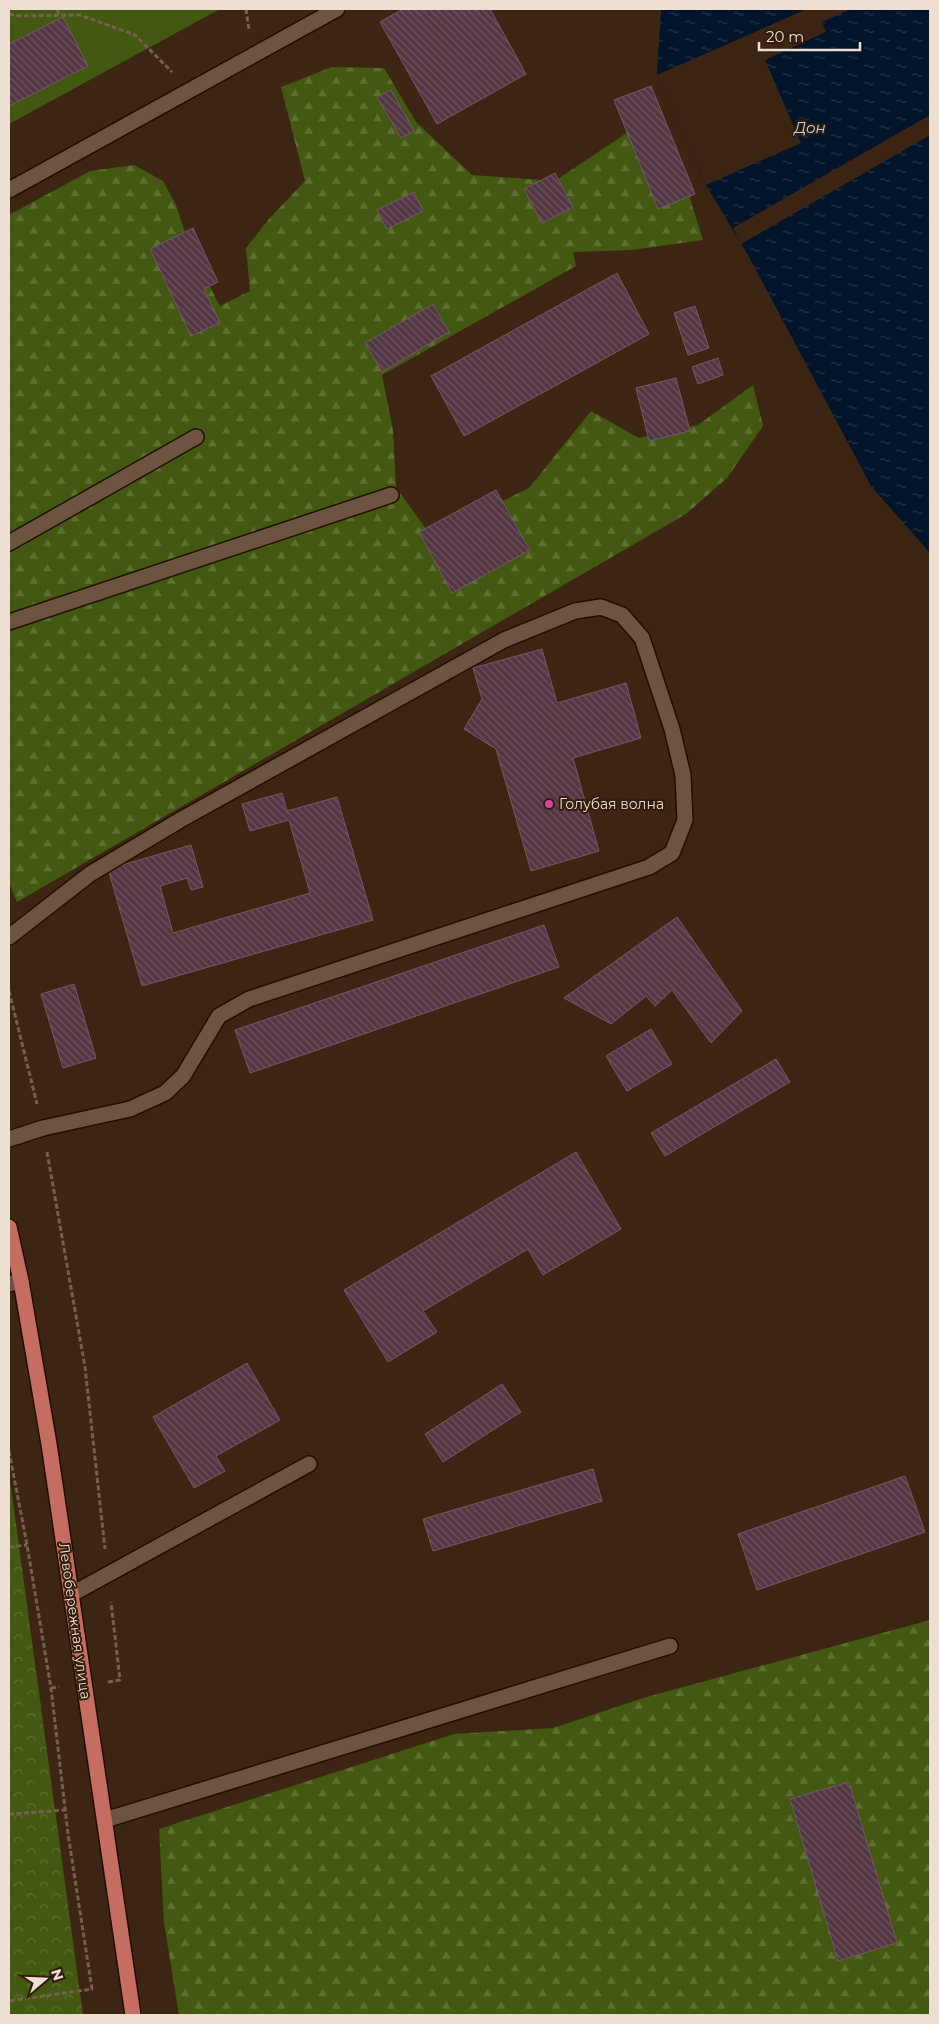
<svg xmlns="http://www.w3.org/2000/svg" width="939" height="2024" viewBox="0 0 939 2024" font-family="Montserrat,sans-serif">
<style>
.forest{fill:url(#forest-firs)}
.park{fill:url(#park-crowns)}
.garden{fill:#435810}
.water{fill:url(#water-ripples)}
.pier{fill:#3c2613}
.building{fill:url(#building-back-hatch);stroke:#765765}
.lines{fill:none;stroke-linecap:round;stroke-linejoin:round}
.minor-casing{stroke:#220e00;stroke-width:18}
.major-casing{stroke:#220e00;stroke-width:18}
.path{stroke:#73604f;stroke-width:3;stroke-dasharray:5 2.5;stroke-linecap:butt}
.minor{stroke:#6d5440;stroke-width:15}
.major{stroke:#c46d60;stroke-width:15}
.hotel-dot{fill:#d1479c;stroke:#321c09;stroke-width:2}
.labels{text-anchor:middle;stroke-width:4;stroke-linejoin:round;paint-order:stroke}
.poi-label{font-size:14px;fill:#eedfd3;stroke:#321c09;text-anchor:start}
.street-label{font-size:14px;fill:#eedfd3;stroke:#321c09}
.water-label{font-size:15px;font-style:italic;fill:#b3d4fa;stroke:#321c09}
</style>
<defs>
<pattern id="forest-firs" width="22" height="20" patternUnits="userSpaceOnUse" patternTransform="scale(1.25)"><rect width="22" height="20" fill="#435810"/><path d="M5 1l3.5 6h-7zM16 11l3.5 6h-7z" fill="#5e7032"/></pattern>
<pattern id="park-crowns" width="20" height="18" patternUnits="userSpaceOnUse" patternTransform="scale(1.25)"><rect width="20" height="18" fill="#435810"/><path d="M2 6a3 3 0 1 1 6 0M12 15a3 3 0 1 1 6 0" fill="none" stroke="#5e7032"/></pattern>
<pattern id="water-ripples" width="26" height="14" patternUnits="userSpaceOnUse" patternTransform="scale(1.25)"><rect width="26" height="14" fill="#02142a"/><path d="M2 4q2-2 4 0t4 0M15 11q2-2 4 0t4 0" fill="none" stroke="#273648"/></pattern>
<pattern id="building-back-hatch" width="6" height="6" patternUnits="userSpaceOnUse" patternTransform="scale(1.25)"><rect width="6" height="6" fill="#543744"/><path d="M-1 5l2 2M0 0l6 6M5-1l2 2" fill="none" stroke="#6d545e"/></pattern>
</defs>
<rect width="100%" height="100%" fill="#3c2613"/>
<!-- forest -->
<path class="forest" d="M 332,67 L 384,68 L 416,122 L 472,175 L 555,181 L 640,124 L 675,151 L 703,240 L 632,250 L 573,252 L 576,266 L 382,375 L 393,430 L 396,487 L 431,536 L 529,488 L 591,411 L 639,438 L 698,425 L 753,385 L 763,426 L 727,478 L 686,514 L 17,902 L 9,883 L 9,215 L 90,171 L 134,165 L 163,181 L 176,205 L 191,251 L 220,306 L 250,291 L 246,248 L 269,219 L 305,181 L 281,87 Z
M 930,1620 L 930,2015 L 179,2015 L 164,1923 L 159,1829 L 454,1734 L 553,1728 L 643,1698 Z"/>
<!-- park -->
<path class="park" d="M 9,1473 L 83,2015 L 9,2015 Z"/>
<!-- garden -->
<path class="garden" d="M 9,9 L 220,9 L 9,124 Z"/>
<!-- water -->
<path class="water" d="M 661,9 L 930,9 L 930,553 L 871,486 L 748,255 L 706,185 L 657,75 Z"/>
<!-- pier -->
<path class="pier" d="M 807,9 L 851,9 L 822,22 L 826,32 L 765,60 L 801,143 L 706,185 L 657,75 Z
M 930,115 L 930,135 L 741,244 L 733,228 Z"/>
<!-- building -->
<path class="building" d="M 403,9 L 490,9 L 526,74 L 437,124 L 380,22 Z
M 63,17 L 88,66 L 9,106 L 9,44 Z
M 651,86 L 695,194 L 658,209 L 614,100 Z
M 391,90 L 414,131 L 401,138 L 377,97 Z
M 555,173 L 573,207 L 542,223 L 524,189 Z
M 414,192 L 423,211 L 387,229 L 377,210 Z
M 193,228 L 218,282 L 204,289 L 220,323 L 191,336 L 150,249 Z
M 617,273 L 649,334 L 464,436 L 431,376 Z
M 433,304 L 449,332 L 382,372 L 365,343 Z
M 695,306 L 709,348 L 688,355 L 674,313 Z
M 718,358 L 723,375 L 698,384 L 692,367 Z
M 676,378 L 690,431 L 649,441 L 636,388 Z
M 496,490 L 530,550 L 452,593 L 419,532 Z
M 542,649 L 557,703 L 626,683 L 641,738 L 573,758 L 599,851 L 531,871 L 496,749 L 464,729 L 482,699 L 473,668 Z
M 282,793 L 287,811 L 337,797 L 373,920 L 142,986 L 108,869 L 191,845 L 203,887 L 191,890 L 187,878 L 160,886 L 173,933 L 310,893 L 289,820 L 250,831 L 242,804 Z
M 677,917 L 742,1011 L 711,1043 L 672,990 L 655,1006 L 646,996 L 611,1024 L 564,998 Z
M 544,925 L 559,967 L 250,1073 L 235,1030 Z
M 74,984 L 96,1058 L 63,1068 L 41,994 Z
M 651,1029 L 672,1064 L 627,1091 L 606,1056 Z
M 776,1059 L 790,1082 L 665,1156 L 651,1133 Z
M 576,1152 L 621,1229 L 543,1275 L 528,1249 L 423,1311 L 437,1332 L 388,1362 L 344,1290 Z
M 247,1363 L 280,1420 L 216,1456 L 225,1471 L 194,1488 L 153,1417 Z
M 502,1384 L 521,1412 L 443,1462 L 425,1434 Z
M 593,1469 L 602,1501 L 433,1551 L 423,1519 Z
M 905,1476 L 925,1532 L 757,1590 L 738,1534 Z
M 849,1782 L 897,1943 L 838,1961 L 790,1799 Z"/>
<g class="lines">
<!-- minor casing -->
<g class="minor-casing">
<path id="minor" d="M 9,190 L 337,9
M 9,543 L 196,437
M 9,622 L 391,495
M 9,937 L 90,874 L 182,819 L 504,640 L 575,611 L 601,607 L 622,615 L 642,638 L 672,729 L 683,775 L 685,820 L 672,853 L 649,867 L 249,999 L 219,1016 L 183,1076 L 165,1093 L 130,1109 L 43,1128 L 9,1139
M 9,1284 L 21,1281
M 72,1594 L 309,1464
M 105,1820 L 670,1646"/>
</g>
<!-- major casing -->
<g class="major-casing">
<path id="major" d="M 9,1227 L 21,1281 L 49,1444 L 133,2015"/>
</g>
<!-- path -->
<path class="path" d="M 57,9 L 59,15
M 246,9 L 249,30
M 9,14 L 19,16 L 80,15 L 135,35 L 172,72
M 9,991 L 37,1104
M 47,1152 L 85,1367 L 105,1549
M 9,1451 L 27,1545 L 51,1688 L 68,1834 L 92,1989 L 9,2001
M 9,1547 L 27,1545
M 108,1682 L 120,1680 L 111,1602
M 51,1688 L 59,1687
M 9,1814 L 66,1810"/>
<!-- minor -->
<use href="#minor" class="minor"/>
<!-- major -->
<use href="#major" class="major"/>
</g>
<!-- markers -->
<circle class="hotel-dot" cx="549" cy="804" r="5"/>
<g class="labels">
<!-- poi labels -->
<g class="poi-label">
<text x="559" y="809">Голубая волна</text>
</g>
<!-- street labels -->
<g class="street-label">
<text transform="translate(75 1621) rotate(82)" y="5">Левобережная улица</text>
</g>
<!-- water labels -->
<g class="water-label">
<text x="810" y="133">Дон</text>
</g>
</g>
<!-- border -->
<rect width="939" height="2024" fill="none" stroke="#eedfd3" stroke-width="20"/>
<!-- north arrow -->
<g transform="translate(45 1979) rotate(71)" stroke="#321c09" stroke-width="4" paint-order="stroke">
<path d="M0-4L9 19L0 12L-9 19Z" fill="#eedfd3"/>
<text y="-8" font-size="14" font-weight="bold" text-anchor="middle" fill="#eedfd3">N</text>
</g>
<!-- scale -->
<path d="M759 42v8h101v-8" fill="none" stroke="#eedfd3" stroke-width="2.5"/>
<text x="766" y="42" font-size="15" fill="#eedfd3" stroke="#321c09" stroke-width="4" paint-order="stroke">20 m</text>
</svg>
